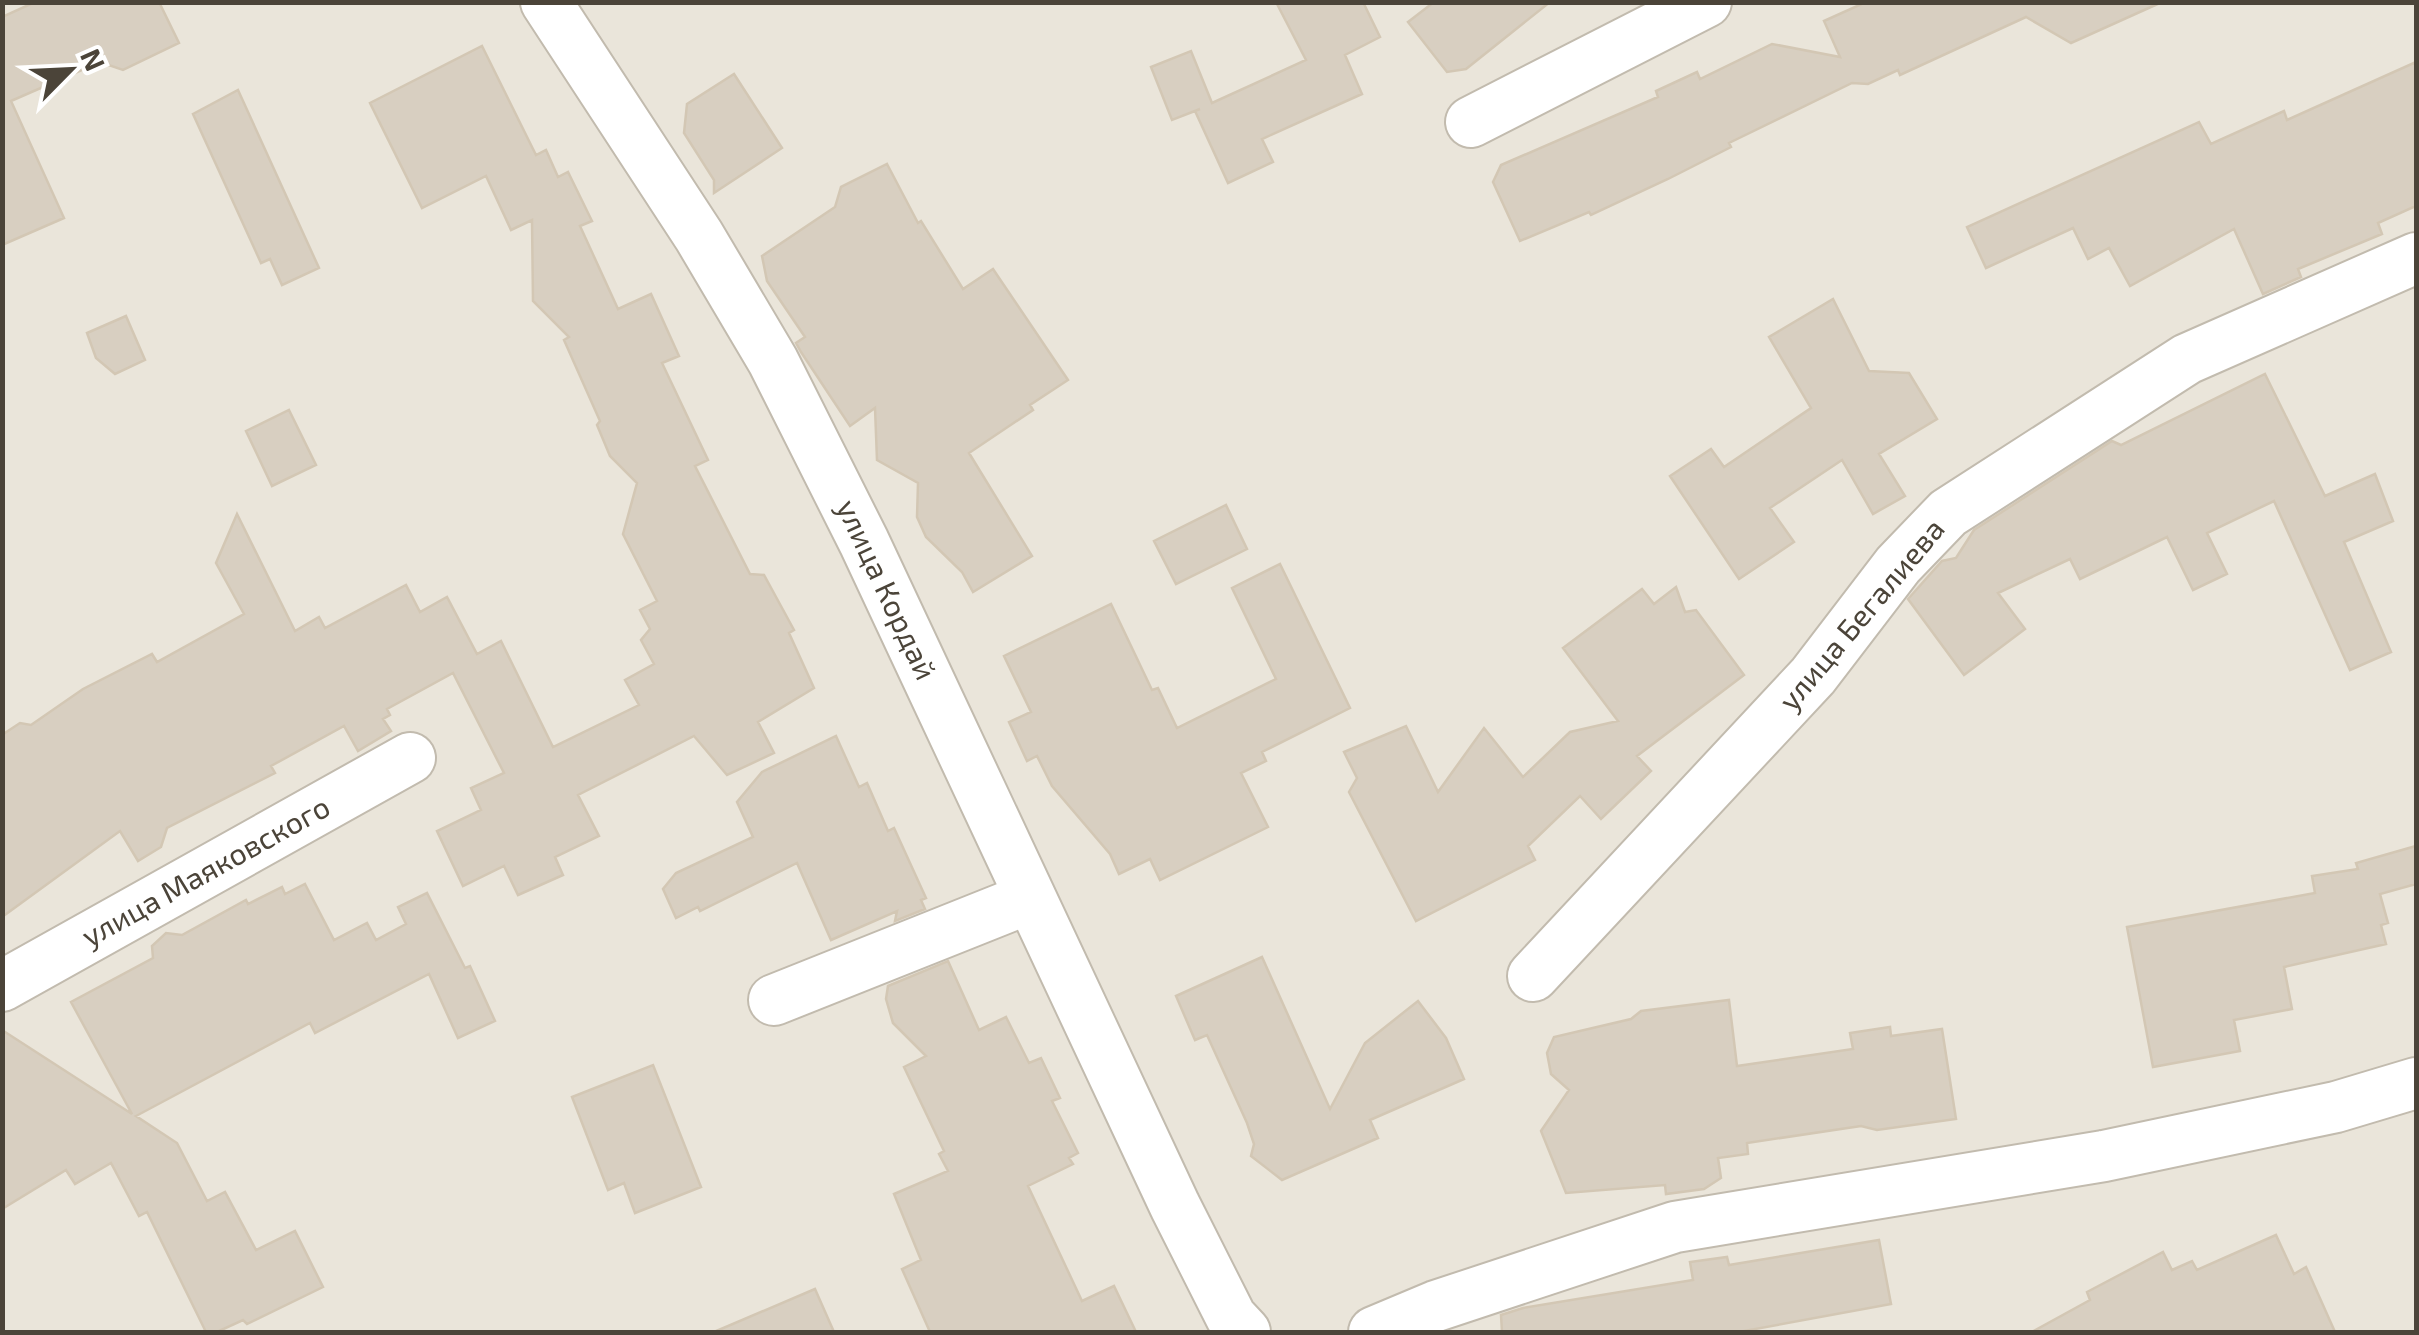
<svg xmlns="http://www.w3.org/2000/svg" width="2419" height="1335" viewBox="0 0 2419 1335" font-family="'Exo 2',sans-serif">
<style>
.residential{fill:#eae5da}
.building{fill:#d8cfc1;stroke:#d3c7b4;stroke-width:2.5}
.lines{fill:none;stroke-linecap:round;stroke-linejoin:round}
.minor-casing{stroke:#c2bbae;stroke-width:54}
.minor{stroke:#fff;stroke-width:50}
.labels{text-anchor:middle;stroke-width:10;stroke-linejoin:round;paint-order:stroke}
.street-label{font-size:30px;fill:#4b4439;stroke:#fff}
</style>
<rect width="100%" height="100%" fill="#f6f3ec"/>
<!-- residential -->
<path class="residential" d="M 3,3 L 2416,3 L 2416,1332 L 3,1332 Z"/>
<!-- building -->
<path class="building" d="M 35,2 L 159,2 L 179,43 L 123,70 L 100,62 L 11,101 L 64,218 L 2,245 L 2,17 Z
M 1276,2 L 1363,2 L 1380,37 L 1345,55 L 1362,94 L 1262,139 L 1273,162 L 1228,183 L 1195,111 L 1200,109 L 1172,120 L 1151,67 L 1191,51 L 1212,103 L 1306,60 Z
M 1434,2 L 1550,2 L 1466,69 L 1447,72 L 1408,22 Z
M 1866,2 L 2162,2 L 2071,43 L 2026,17 L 1900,75 L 1898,70 L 1868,84 L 1852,83 L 1729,143 L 1731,147 L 1668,179 L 1591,215 L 1589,212 L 1520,241 L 1493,182 L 1501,165 L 1658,97 L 1656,91 L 1697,72 L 1700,79 L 1772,44 L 1840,57 L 1824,21 Z
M 482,46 L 536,155 L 546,150 L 558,177 L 568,172 L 592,221 L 580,226 L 618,309 L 651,294 L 679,356 L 662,363 L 708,460 L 695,466 L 750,574 L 764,575 L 794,630 L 789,633 L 814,688 L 758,722 L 774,753 L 727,775 L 694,736 L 578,795 L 599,836 L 555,857 L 563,875 L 518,895 L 504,866 L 463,886 L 437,831 L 481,810 L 471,788 L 504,773 L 453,673 L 387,709 L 390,715 L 383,719 L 391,731 L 358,751 L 344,726 L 271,766 L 275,773 L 167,828 L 161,847 L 138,861 L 120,831 L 2,917 L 2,735 L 20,723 L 31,725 L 83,689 L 152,654 L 157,662 L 244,614 L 216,563 L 237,514 L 295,631 L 319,617 L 325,628 L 406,585 L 420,612 L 447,597 L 477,654 L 501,641 L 553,747 L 639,705 L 625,680 L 654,664 L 641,640 L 650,629 L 640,610 L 657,601 L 623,534 L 637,483 L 610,456 L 597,425 L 600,421 L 564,340 L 569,337 L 533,301 L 532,220 L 511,230 L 486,176 L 422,208 L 370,103 Z
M 2416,62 L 2416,206 L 2378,223 L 2382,234 L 2298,269 L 2301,277 L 2263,294 L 2234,229 L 2130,286 L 2109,248 L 2088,259 L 2073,228 L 1986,268 L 1967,227 L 2199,122 L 2211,144 L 2284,111 L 2287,120 Z
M 734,74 L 782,148 L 714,193 L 714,180 L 684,133 L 687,104 Z
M 238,90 L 319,268 L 282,285 L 270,259 L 261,263 L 193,114 Z
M 887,164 L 918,223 L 921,221 L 963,289 L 993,269 L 1068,380 L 1030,405 L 1033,410 L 969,453 L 1032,556 L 973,592 L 962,572 L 926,537 L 917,517 L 918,483 L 877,460 L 875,408 L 850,426 L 801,352 L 796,343 L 805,337 L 767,281 L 762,256 L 835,207 L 841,187 Z
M 1833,299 L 1869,371 L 1909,373 L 1937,419 L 1879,454 L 1905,496 L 1873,514 L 1842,460 L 1770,508 L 1794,542 L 1739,579 L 1670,476 L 1711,449 L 1724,467 L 1811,408 L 1769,337 Z
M 126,316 L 145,360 L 115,374 L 96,358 L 87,333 Z
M 2265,374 L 2325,496 L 2375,474 L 2393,521 L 2344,542 L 2391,652 L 2350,670 L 2274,501 L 2207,533 L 2227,574 L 2193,590 L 2167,537 L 2080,579 L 2070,559 L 1998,593 L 2025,629 L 1964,675 L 1908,599 L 1942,561 L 1956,558 L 1974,530 L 2112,441 L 2121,445 Z
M 289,410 L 316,465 L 272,486 L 246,431 Z
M 1226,505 L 1247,549 L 1176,584 L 1154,541 Z
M 1280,564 L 1350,708 L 1262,752 L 1266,761 L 1241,773 L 1268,827 L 1160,880 L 1150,859 L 1119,874 L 1110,854 L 1052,786 L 1037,756 L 1027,761 L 1009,722 L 1031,712 L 1004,656 L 1111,604 L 1152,690 L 1158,688 L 1177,728 L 1276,679 L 1232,588 Z
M 1676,587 L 1685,612 L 1696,610 L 1744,675 L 1637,756 L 1651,771 L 1601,819 L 1580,796 L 1528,846 L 1535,860 L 1416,921 L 1349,792 L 1357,778 L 1344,752 L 1406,726 L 1438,792 L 1484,728 L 1523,777 L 1570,732 L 1618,721 L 1563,648 L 1642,589 L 1654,604 Z
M 836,736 L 859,787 L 867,783 L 888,831 L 894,828 L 926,898 L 921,900 L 925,909 L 895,921 L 897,911 L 831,940 L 797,863 L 700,911 L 698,907 L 676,918 L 663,889 L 676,873 L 753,837 L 737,802 L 762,772 Z
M 2416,846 L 2416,884 L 2380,894 L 2388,923 L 2381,925 L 2386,944 L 2284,967 L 2292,1009 L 2234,1020 L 2240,1051 L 2153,1067 L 2127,927 L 2315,893 L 2312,876 L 2358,869 L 2356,863 Z
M 305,884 L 334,940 L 367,923 L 376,940 L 406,924 L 398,907 L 427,893 L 465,968 L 470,966 L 495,1021 L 458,1038 L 429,974 L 315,1033 L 310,1023 L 136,1116 L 177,1143 L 207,1201 L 225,1192 L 256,1250 L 295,1231 L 323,1287 L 247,1324 L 243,1320 L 217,1332 L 206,1332 L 147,1212 L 139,1216 L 111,1163 L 75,1184 L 66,1170 L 2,1209 L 2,1030 L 132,1114 L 71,1002 L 153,958 L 152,946 L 166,933 L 182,935 L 246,900 L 248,904 L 282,887 L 285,894 Z
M 1262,957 L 1330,1109 L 1365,1043 L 1418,1001 L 1446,1038 L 1464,1079 L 1370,1120 L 1378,1138 L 1282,1180 L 1251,1156 L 1254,1144 L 1247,1123 L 1207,1035 L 1195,1040 L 1176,996 Z
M 948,961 L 979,1030 L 1006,1017 L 1029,1063 L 1041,1058 L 1060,1098 L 1052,1101 L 1078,1153 L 1069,1158 L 1073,1164 L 1028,1186 L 1082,1301 L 1114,1286 L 1136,1332 L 930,1332 L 902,1269 L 921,1260 L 894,1194 L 948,1171 L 939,1154 L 944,1151 L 904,1067 L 926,1056 L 893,1023 L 886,999 L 888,986 Z
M 1729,1000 L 1737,1066 L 1853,1049 L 1850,1033 L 1890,1027 L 1891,1036 L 1942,1029 L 1956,1119 L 1877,1130 L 1861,1126 L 1747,1143 L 1748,1154 L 1718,1158 L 1721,1178 L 1704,1189 L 1666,1194 L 1665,1185 L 1566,1193 L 1541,1131 L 1569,1090 L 1551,1074 L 1547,1053 L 1554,1037 L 1631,1019 L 1641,1011 Z
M 653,1065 L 701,1187 L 635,1213 L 624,1183 L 608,1190 L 572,1097 Z
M 2276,1235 L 2294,1274 L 2306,1267 L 2335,1332 L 2032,1332 L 2090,1300 L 2087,1292 L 2163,1252 L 2172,1270 L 2192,1261 L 2197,1270 Z
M 1879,1240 L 1891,1304 L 1739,1332 L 1502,1332 L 1501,1315 L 1523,1308 L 1693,1280 L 1690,1262 L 1727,1257 L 1729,1265 Z
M 815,1289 L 834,1332 L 714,1332 Z"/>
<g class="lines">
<!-- minor casing -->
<g class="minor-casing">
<path id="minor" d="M 546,2 L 699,236 L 773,361 L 864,542 L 1175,1206 L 1231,1317 L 1245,1332
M 1471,122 L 1706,2
M 1533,976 L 1813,676 L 1898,565 L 1948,513 L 2187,359 L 2416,258
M 2,986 L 410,758
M 774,1000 L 1030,898
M 1374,1332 L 1436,1306 L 1675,1227 L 2104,1156 L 2336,1107 L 2416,1083"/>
</g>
<!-- minor -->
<use href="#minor" class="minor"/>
</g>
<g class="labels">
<!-- street labels -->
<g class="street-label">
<text transform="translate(886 590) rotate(65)" y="10">улица Кордай</text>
<text transform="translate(1862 615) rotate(-50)" y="10">улица Бегалиева</text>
<text transform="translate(206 872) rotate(-29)" y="10">улица Маяковского</text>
</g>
</g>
<!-- border -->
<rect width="2419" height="1335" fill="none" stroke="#4b4439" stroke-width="10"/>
<!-- north arrow -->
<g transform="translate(70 70) rotate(66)" stroke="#ffffff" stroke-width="8" paint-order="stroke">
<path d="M0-8L18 38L0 25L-18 38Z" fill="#4b4439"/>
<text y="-15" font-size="28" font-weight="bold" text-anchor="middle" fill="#4b4439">N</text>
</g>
</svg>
